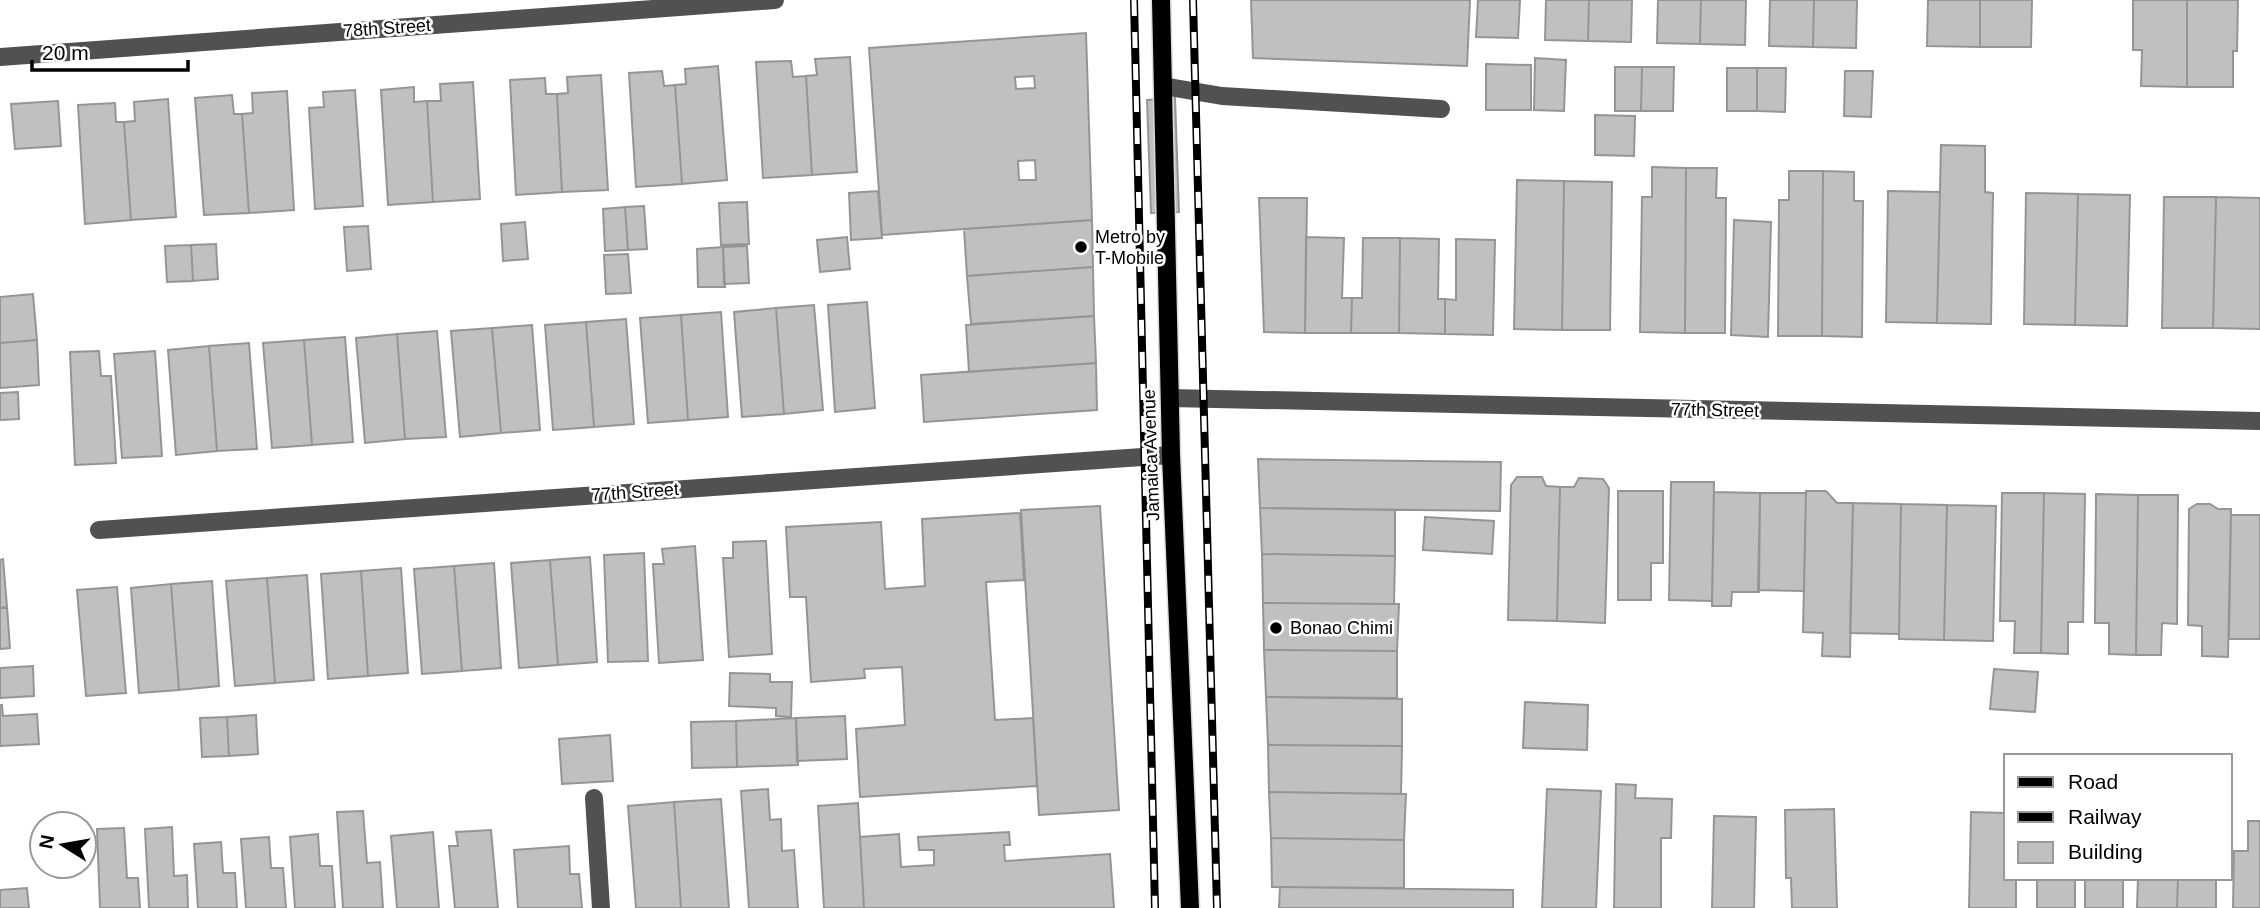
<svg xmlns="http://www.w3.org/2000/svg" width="2260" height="908" viewBox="0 0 2260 908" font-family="Helvetica,sans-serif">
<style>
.building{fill:#c0c0c0;stroke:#959595;stroke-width:2;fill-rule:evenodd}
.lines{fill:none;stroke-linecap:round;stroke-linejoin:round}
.major-casing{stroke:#dbdbdb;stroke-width:21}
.minor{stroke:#515151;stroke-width:18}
.major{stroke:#000;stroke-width:18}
.rail-casing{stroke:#000;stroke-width:8}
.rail{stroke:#fff;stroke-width:5;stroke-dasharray:16;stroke-linecap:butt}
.poi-dot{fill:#000;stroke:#fff;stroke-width:2.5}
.labels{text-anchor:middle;stroke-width:5;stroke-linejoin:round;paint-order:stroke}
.street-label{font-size:18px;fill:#000;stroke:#fff}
.poi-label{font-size:18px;fill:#000;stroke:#fff;text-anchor:start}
</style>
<rect width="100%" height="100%" fill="#fff"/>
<!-- building -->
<path class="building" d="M 1251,0 L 1470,0 L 1467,66 L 1253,58 Z
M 1478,0 L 1520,0 L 1518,38 L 1476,37 Z
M 1546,0 L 1589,0 L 1588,41 L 1545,40 Z
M 1589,0 L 1632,0 L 1631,42 L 1588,41 Z
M 1658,0 L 1701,0 L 1700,44 L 1657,43 Z
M 1701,0 L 1746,0 L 1745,45 L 1700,44 Z
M 1770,0 L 1814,0 L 1813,47 L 1769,46 Z
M 1814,0 L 1857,0 L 1856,48 L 1813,47 Z
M 1928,0 L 1980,0 L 1980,47 L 1927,46 Z
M 1980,0 L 2032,0 L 2031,47 L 1980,47 Z
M 2133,0 L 2187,0 L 2187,87 L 2141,86 L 2142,50 L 2133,50 Z
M 2187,0 L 2238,0 L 2237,51 L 2233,51 L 2233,87 L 2187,87 Z
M 1086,33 L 1092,220 L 882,235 L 869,48 ZM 1034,76 L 1035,88 L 1016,89 L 1015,77 ZM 1035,160 L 1036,180 L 1019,180 L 1018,161 Z
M 850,57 L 857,172 L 812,175 L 806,76 L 817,75 L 815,59 Z
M 1535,58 L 1566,60 L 1564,111 L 1534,110 Z
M 791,61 L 793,77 L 806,76 L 812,175 L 763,178 L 756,62 Z
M 1486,64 L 1531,65 L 1531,110 L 1486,110 Z
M 718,66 L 727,180 L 682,184 L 675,85 L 686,84 L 685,69 Z
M 1615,67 L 1642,67 L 1641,111 L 1615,111 Z
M 1642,67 L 1674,67 L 1673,111 L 1641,111 Z
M 1727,68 L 1757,68 L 1757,111 L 1727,111 Z
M 1757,68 L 1786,68 L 1785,112 L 1757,111 Z
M 662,71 L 664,86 L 675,85 L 682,184 L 636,187 L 629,73 Z
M 1845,71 L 1873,71 L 1871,117 L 1844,116 Z
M 601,75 L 608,190 L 562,192 L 557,94 L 568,93 L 567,77 Z
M 545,78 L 546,94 L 557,94 L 562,192 L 516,195 L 510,80 Z
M 473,82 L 480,199 L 433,202 L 427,101 L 441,101 L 440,84 Z
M 414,87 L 414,102 L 427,101 L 433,202 L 388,205 L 381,90 Z
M 355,90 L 363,206 L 315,209 L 309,108 L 324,107 L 323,92 Z
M 287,91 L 294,210 L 249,213 L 242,114 L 253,113 L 252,93 Z
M 232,95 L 234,114 L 242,114 L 249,213 L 204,215 L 195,98 Z
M 1175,98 L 1179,212 L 1151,213 L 1147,100 Z
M 168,99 L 176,217 L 131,220 L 124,122 L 135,121 L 134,102 Z
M 58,101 L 61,146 L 15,149 L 11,104 Z
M 115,103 L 116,122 L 124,122 L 131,220 L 85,224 L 78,105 Z
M 1595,115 L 1635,116 L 1634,156 L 1595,155 Z
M 1941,145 L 1985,146 L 1985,192 L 1993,193 L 1991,324 L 1937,323 Z
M 1652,167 L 1686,168 L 1685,333 L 1640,332 L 1642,197 L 1652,197 Z
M 1686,168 L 1717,168 L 1716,198 L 1726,198 L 1725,333 L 1685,333 Z
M 1789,171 L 1823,171 L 1822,336 L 1778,336 L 1779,200 L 1789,200 Z
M 1823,171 L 1854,172 L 1854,201 L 1863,201 L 1862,337 L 1822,336 Z
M 1517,180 L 1564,181 L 1562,330 L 1514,329 Z
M 1564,181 L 1612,182 L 1610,330 L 1562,330 Z
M 878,191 L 882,238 L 851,240 L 849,193 Z
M 1888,191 L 1940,192 L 1937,323 L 1886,322 Z
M 2026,193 L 2078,194 L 2075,325 L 2024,324 Z
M 2078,194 L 2130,195 L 2127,326 L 2075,325 Z
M 2164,197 L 2216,197 L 2213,328 L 2162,328 Z
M 2216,197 L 2260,198 L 2260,329 L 2213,328 Z
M 1259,198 L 1307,198 L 1305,333 L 1264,332 Z
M 747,202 L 749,244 L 721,245 L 719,203 Z
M 644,206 L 647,249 L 628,250 L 625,207 Z
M 625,207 L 628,250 L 605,251 L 603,209 Z
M 1092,220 L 1093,267 L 967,276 L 964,229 Z
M 1734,220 L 1771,222 L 1768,337 L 1731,335 Z
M 525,222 L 528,259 L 503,261 L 501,224 Z
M 368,226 L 371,269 L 347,271 L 344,227 Z
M 847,237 L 850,269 L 820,272 L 817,240 Z
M 1306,237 L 1344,238 L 1342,298 L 1352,298 L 1351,333 L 1305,333 Z
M 1363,238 L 1400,238 L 1399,333 L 1351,333 L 1352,298 L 1362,298 Z
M 1400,238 L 1439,239 L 1438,299 L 1445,299 L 1445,334 L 1399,333 Z
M 1456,239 L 1495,240 L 1493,335 L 1445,334 L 1445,299 L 1456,300 Z
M 216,244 L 218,279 L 193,281 L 191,245 Z
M 191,245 L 193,281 L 167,282 L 165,246 Z
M 747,246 L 749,283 L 724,284 L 723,247 Z
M 723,247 L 725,287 L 698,287 L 697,249 Z
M 628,254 L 631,293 L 606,294 L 604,255 Z
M 1093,267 L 1094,316 L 971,324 L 967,276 Z
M 33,294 L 37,340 L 0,343 L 0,297 Z
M 867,302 L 875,408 L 835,412 L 828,305 Z
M 814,305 L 823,410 L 784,414 L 776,308 Z
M 776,308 L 784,414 L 742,417 L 734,312 Z
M 721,312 L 728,417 L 688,420 L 681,315 Z
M 681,315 L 688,420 L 648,423 L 640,318 Z
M 1094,316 L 1096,363 L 969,372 L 966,325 Z
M 626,319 L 634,424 L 594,427 L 586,322 Z
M 586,322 L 594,427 L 553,430 L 545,325 Z
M 532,325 L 540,430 L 501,433 L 492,328 Z
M 492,328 L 501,433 L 460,437 L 451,331 Z
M 437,331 L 446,437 L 405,439 L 397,334 Z
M 397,334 L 405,439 L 365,443 L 356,338 Z
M 345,337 L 353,442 L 312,445 L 304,340 Z
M 37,340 L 39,385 L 0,388 L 0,343 Z
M 304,340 L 312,445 L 272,448 L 263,343 Z
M 249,343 L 257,449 L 217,451 L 209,346 Z
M 209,346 L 217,451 L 176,455 L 168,350 Z
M 99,351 L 101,376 L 111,376 L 116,463 L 75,465 L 70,352 Z
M 155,351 L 162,456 L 122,458 L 114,354 Z
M 1096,363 L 1097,410 L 924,422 L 921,375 Z
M 18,392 L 19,419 L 0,420 L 0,393 Z
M 1258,459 L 1501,462 L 1500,511 L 1260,508 Z
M 1517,477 L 1542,477 L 1546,486 L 1560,487 L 1557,621 L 1508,620 L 1511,485 Z
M 1579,478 L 1603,479 L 1609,488 L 1605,623 L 1557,621 L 1560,487 L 1574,487 Z
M 1671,482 L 1714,482 L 1712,601 L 1669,600 Z
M 1618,491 L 1663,491 L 1663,563 L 1651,563 L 1651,600 L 1618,600 Z
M 1806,491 L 1826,491 L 1837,503 L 1853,503 L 1850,657 L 1822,656 L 1823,633 L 1803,632 Z
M 1714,492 L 1760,493 L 1759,592 L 1732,592 L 1731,606 L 1712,606 Z
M 1760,493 L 1806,493 L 1804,591 L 1758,590 Z
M 2002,493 L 2044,493 L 2041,653 L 2014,653 L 2015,621 L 2000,621 Z
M 2044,493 L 2085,494 L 2083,622 L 2068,622 L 2068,654 L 2041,653 Z
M 2096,494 L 2138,495 L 2136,655 L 2109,654 L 2109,623 L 2095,623 Z
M 2138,495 L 2178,495 L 2177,624 L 2162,623 L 2161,655 L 2136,655 Z
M 1853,503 L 1901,504 L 1899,634 L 1850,633 Z
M 1901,504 L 1947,505 L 1944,640 L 1899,639 Z
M 2197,504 L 2210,504 L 2218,509 L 2231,509 L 2228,657 L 2202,656 L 2202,626 L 2188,625 L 2189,509 Z
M 1947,505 L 1996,506 L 1993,641 L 1944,640 Z
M 1100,506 L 1119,810 L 1039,815 L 1021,510 Z
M 1260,508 L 1395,510 L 1395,556 L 1262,554 Z
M 1020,513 L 1024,580 L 986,582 L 995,720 L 1033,718 L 1037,786 L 860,797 L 856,729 L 905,725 L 902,667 L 864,669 L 865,678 L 811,682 L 806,597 L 790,597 L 786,527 L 881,522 L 885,589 L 925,586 L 922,519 Z
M 2231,515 L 2260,515 L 2260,639 L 2229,639 Z
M 1425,517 L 1494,521 L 1492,554 L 1423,550 Z
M 766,541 L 772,654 L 729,657 L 723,558 L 733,558 L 733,542 Z
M 695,546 L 703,660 L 659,663 L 653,564 L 664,564 L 662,549 Z
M 644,553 L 648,661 L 608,662 L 604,555 Z
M 1262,554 L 1395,556 L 1394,604 L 1263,603 Z
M 590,557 L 597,662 L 558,665 L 550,560 Z
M 3,559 L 7,607 L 0,608 L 0,560 Z
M 550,560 L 558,665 L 519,668 L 511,563 Z
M 494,563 L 501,668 L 462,671 L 454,566 Z
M 454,566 L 462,671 L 422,674 L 414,569 Z
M 401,568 L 408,673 L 368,676 L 361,571 Z
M 361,571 L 368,676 L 328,679 L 321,574 Z
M 307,575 L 314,680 L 275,683 L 267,578 Z
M 267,578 L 275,683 L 235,686 L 226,581 Z
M 212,581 L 219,686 L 179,690 L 171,584 Z
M 171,584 L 179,690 L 139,693 L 131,588 Z
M 117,587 L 126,693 L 86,696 L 77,590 Z
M 1263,603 L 1399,604 L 1397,651 L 1264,650 Z
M 7,607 L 10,648 L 0,649 L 0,608 Z
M 1264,650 L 1397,651 L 1397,698 L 1266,697 Z
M 33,666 L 34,696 L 0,698 L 0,668 Z
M 1994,669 L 2038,672 L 2035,712 L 1990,709 Z
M 730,673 L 770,674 L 770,682 L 792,682 L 791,717 L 776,716 L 776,708 L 729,706 Z
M 1266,697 L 1402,699 L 1402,746 L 1268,745 Z
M 1525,702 L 1588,705 L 1587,750 L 1523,748 Z
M 0,705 L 2,705 L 3,716 L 37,714 L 39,744 L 0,746 Z
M 256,715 L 258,754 L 229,756 L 227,717 Z
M 845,716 L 847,759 L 797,761 L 796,718 Z
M 227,717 L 229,756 L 202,757 L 200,718 Z
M 796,718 L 798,765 L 737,767 L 736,721 Z
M 736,721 L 737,767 L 692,768 L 691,722 Z
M 610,735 L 613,781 L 562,784 L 559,739 Z
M 1268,745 L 1402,746 L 1401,794 L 1269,792 Z
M 1616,784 L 1636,785 L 1635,798 L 1672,799 L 1671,838 L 1661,838 L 1661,908 L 1614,908 Z
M 768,789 L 770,820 L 781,819 L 782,851 L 794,850 L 798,908 L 749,908 L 741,791 Z
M 1547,789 L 1601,791 L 1596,908 L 1542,908 Z
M 1269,792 L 1406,794 L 1404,840 L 1271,838 Z
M 721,799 L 729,908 L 681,908 L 674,802 Z
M 674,802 L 681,908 L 636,908 L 628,806 Z
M 858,803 L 864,908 L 824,908 L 818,806 Z
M 1834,809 L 1837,908 L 1792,908 L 1791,878 L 1786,878 L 1785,810 Z
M 363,811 L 367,863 L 380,862 L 383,908 L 343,908 L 337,812 Z
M 1971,812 L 2006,813 L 2006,878 L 2016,878 L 2016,908 L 1969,908 Z
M 1714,816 L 1756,817 L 1754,908 L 1712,908 Z
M 2248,821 L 2260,821 L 2260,908 L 2233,908 L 2234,851 L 2248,851 Z
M 172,827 L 174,876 L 187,875 L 188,908 L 149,908 L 145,829 Z
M 124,828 L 127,878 L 138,878 L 140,908 L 100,908 L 97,829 Z
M 491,830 L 498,908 L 455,908 L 449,846 L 458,846 L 456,832 Z
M 433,832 L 439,908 L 397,908 L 391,836 Z
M 1009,832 L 1010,845 L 1004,845 L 1005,861 L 1110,854 L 1114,908 L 864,908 L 860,837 L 899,834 L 901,867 L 934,865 L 934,850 L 919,850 L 918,837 Z
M 318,834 L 320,866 L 332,866 L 335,908 L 295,908 L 290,837 Z
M 269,837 L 271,868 L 283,868 L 286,908 L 246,908 L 241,839 Z
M 1271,838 L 1404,840 L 1404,888 L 1272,887 Z
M 221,842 L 223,873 L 235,873 L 237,908 L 198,908 L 194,844 Z
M 569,846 L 570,874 L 579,874 L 582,908 L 518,908 L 514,850 Z
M 2037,878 L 2075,878 L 2075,908 L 2037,908 Z
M 2085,878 L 2123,878 L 2123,908 L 2085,908 Z
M 2138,878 L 2178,878 L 2177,908 L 2137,908 Z
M 2178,878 L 2216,878 L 2216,908 L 2177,908 Z
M 1280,887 L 1513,890 L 1513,908 L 1279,908 Z
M 27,888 L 29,908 L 0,908 L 0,890 Z"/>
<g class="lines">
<!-- major casing -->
<g class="major-casing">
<path id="major" d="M 1161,0 L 1171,455 L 1190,908"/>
</g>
<!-- minor -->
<path class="minor" d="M 0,57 L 775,0
M 1163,86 L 1222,96 L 1441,109
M 1170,398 L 2260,421
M 99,530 L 1171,455
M 594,798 L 601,908"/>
<!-- major -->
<use href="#major" class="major"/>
<!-- rail casing -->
<g class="rail-casing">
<path id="rail" d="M 1134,0 L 1155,908
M 1193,0 L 1217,908"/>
</g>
<!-- rail -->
<use href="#rail" class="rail"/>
</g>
<!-- markers -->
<g class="poi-dot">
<circle cx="1081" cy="247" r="7"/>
<circle cx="1276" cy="628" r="7"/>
</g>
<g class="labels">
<!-- street labels -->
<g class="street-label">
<text transform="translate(387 28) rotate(-4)" y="6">78th Street</text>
<text transform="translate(1715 410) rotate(1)" y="6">77th Street</text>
<text transform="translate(1151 455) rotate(-92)" y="6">Jamaica Avenue</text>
<text transform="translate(635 492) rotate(-4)" y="6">77th Street</text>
</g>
<!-- poi labels -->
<g class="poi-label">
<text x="1095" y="243">Metro by<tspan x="1095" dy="21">T-Mobile</tspan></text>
<text x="1290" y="634">Bonao Chimi</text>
</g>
</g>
<!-- legend -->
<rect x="2004" y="754" width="228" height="126" fill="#ffffff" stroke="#999999" stroke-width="2"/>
<rect x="2018" y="777" width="35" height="10" fill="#000000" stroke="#999999" stroke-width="2"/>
<text x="2068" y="789" font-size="21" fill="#000000">Road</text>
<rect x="2018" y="812" width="35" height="10" fill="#000000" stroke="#999999" stroke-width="2"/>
<text x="2068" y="824" font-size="21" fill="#000000">Railway</text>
<rect x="2018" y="842" width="35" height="21" fill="#c0c0c0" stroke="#999999" stroke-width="2"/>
<text x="2068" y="859" font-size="21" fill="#000000">Building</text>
<!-- north arrow -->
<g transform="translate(63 845) rotate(281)"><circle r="33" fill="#ffffff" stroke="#999999" stroke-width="2"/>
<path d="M0-5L12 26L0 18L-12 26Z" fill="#000000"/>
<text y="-10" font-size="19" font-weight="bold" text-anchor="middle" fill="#000000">N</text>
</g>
<!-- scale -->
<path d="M32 60v10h156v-10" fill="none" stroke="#000000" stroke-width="3.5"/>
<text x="42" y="60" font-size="21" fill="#000000" stroke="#ffffff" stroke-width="5" paint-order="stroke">20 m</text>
</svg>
